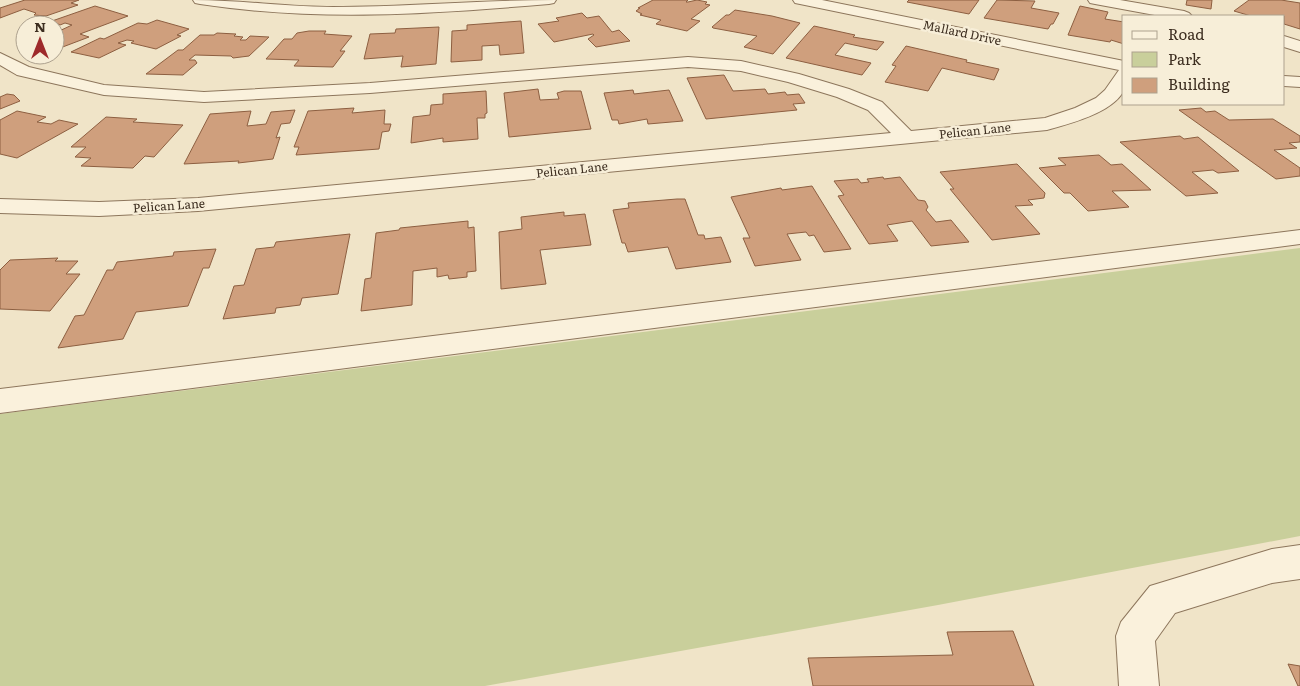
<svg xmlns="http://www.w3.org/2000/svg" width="1300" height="686" viewBox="0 0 1300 686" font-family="Literata,serif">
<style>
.green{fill:#c9cf9b}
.building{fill:#cf9f7d;stroke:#8d5f41}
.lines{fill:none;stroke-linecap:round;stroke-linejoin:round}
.minor-casing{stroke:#8d765c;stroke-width:2}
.minor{fill:#faf1dc;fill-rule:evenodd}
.labels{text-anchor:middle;stroke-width:5;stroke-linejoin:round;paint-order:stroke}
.far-street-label{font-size:12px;fill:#3d2e20;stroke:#f7eed8}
</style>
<rect width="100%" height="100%" fill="#f0e4c8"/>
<!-- green -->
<path class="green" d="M 1300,248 L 1300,536 L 938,605 L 485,686 L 0,686 L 0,414 Z"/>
<!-- building -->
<path class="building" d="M 25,0 L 79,0 L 71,3 L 78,5 L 46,16 L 34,15 L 36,13 L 24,9 L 0,18 L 0,8 Z
M 653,0 L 688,0 L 686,2 L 688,2 L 697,0 L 707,2 L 705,4 L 710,5 L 691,19 L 700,21 L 687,31 L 656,24 L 661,20 L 640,15 L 642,14 L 636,11 L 640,8 L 638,8 Z
M 909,0 L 979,0 L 969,14 L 907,2 Z
M 997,0 L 1035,1 L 1031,8 L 1059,13 L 1053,24 L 1051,24 L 1048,29 L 984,18 Z
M 1187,0 L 1212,0 L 1211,9 L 1186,5 Z
M 1249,0 L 1281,0 L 1300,3 L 1300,29 L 1284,24 L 1284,16 L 1251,16 L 1234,11 Z
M 95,6 L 128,16 L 80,34 L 89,37 L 60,48 L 55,46 L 55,33 L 72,25 L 65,23 L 60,25 L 52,21 Z
M 1080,6 L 1108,12 L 1105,19 L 1124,22 L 1124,44 L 1111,40 L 1110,42 L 1068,35 Z
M 735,10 L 772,16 L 800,23 L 773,54 L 744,47 L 757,36 L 713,28 L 712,27 L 726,15 L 729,15 Z
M 582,13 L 587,18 L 599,16 L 612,32 L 619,30 L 630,41 L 596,47 L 588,39 L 594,35 L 593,34 L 554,42 L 538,24 L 559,21 L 556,18 Z
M 157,20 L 189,29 L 177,35 L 181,36 L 156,49 L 131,43 L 134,41 L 127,40 L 118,43 L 126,45 L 99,58 L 71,52 L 100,38 L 104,39 L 138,23 L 147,24 Z
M 521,21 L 524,53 L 500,55 L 499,45 L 482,46 L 482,60 L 451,62 L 452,31 L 467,30 L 467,25 Z
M 814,26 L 855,35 L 853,37 L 884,42 L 877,50 L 845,43 L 835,55 L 871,63 L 862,75 L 786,58 Z
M 439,27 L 436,64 L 401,67 L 403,56 L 364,59 L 370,34 L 395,33 L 396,29 Z
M 309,31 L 326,31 L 324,34 L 352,36 L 340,51 L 345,51 L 333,67 L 294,66 L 299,60 L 266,59 L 284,39 L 292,39 L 297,33 Z
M 217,33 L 236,34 L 234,36 L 243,37 L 240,40 L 246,40 L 250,36 L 269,37 L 249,56 L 233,58 L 231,56 L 195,55 L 189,60 L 195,60 L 197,63 L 183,75 L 146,74 L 178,50 L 183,50 L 200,35 L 214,35 Z
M 906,46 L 967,60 L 966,62 L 999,69 L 994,80 L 942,68 L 928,91 L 885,82 L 896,66 L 892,65 Z
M 724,75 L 733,91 L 765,89 L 768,94 L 785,92 L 787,95 L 799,94 L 805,103 L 793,104 L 797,110 L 706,119 L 687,78 Z
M 538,89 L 540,100 L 559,99 L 557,93 L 564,91 L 581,91 L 591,129 L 509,137 L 504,93 Z
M 633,90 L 634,94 L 669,90 L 683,121 L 648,124 L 647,119 L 619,124 L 618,120 L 612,120 L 604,93 Z
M 486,91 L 487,113 L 485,114 L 485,118 L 477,118 L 478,139 L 443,142 L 443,138 L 411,143 L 413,117 L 430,115 L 431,105 L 443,104 L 443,94 Z
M 7,94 L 14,95 L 20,101 L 0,109 L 0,97 Z
M 354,108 L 352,113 L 385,110 L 384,124 L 391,124 L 389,131 L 382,132 L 379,149 L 296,155 L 299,147 L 294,147 L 308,111 Z
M 1201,108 L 1206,112 L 1215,111 L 1229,120 L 1273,119 L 1300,136 L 1300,142 L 1289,143 L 1297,148 L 1274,150 L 1300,168 L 1300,176 L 1276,179 L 1179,110 Z
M 295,110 L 290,123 L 281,124 L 276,138 L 280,137 L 273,159 L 238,163 L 239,161 L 184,164 L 210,114 L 251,111 L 247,126 L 266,124 L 271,112 Z
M 17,111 L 46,117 L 37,122 L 51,124 L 59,120 L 78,124 L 17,158 L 0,154 L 0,120 Z
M 106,117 L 137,119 L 133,122 L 183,125 L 154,157 L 145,156 L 133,168 L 81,166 L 91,158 L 75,157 L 86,147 L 71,147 Z
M 1180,136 L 1184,139 L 1198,137 L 1239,171 L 1218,173 L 1213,170 L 1192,172 L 1218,193 L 1186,196 L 1120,142 Z
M 1099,155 L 1111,165 L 1122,164 L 1151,190 L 1112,191 L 1129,207 L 1088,211 L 1070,193 L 1064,193 L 1039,168 L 1066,165 L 1058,158 Z
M 1017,164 L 1045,193 L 1044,198 L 1028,200 L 1033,205 L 1015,206 L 1040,234 L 992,240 L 950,189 L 954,189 L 940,172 Z
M 883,177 L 884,179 L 900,177 L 918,200 L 925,201 L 928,207 L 926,210 L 936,222 L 951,220 L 969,242 L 931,246 L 912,221 L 887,225 L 898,241 L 869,244 L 838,196 L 844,195 L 834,181 L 858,179 L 861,183 L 869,182 L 867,179 Z
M 812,186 L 851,249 L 824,252 L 814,235 L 809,236 L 806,232 L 787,234 L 801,260 L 755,266 L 743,238 L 750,238 L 731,197 L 781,188 L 782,190 Z
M 677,199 L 685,199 L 698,235 L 704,235 L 705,239 L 721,237 L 731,262 L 676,269 L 668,247 L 628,252 L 625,243 L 622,243 L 613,210 L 629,208 L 628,203 Z
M 564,212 L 564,216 L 585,214 L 591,245 L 540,250 L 546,284 L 501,289 L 499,232 L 522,229 L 521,217 Z
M 468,221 L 468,228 L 474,227 L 476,271 L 467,272 L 467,277 L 449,279 L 448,275 L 437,277 L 437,268 L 413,271 L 412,305 L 361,311 L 365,279 L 371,278 L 376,233 L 399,230 L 400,228 Z
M 350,234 L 338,294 L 302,298 L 300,305 L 276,308 L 275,313 L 223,319 L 234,286 L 244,285 L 256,249 L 274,247 L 276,242 Z
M 216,249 L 209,268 L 203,268 L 188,306 L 136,312 L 123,339 L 58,348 L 75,316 L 84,315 L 107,270 L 113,270 L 117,262 L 173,256 L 174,252 Z
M 58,258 L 55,261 L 78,261 L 66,274 L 80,274 L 50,311 L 0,309 L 0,270 L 10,260 Z
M 1013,631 L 1034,686 L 813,686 L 808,658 L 953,655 L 947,632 Z
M 1288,664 L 1300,666 L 1300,686 L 1298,686 Z"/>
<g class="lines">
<!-- minor casing -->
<g class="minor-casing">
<path id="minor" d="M 193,0 C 240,0 286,7 333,7 C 407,7 482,0 556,0 L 554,3 L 549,4 C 430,14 319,22 200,4 L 195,3 Z
M 793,0 L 822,0 L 1124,61 C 1124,69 1127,85 1123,92 C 1111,113 1069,124 1047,130 L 198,211 L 99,216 L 0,213 L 0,199 L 99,202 L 198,198 L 891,133 L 868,110 L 837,97 L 788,82 L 741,71 L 688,67 L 370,93 L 204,102 L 104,95 L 17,75 L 0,65 L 0,53 L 29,67 L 104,85 L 204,92 L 370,83 L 688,57 L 741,61 L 799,74 L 849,89 L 882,102 L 911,131 L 1045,118 L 1075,108 L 1096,98 L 1105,90 L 1119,70 L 800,4 L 795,3 Z
M 1088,0 L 1120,0 L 1184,11 L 1189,13 L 1192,16 L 1160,16 L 1095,4 L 1090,3 Z
M 1284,36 L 1300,41 L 1300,52 L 1284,47 Z
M 1284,76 L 1300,77 L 1300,87 L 1284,86 Z
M 1300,230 L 1300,244 L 0,413 L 0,389 Z
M 1300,545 L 1300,579 L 1272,583 L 1175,613 L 1155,641 L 1159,686 L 1119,686 L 1116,636 L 1121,622 L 1150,586 L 1272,549 Z"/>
</g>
<!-- minor -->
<use href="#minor" class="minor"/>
</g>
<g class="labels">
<!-- far-street labels -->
<g class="far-street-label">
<text transform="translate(962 33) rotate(12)" y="4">Mallard Drive</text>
<text transform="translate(975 131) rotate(-6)" y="4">Pelican Lane</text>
<text transform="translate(572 170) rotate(-6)" y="4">Pelican Lane</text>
<text transform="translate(169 206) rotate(-4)" y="4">Pelican Lane</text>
</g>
</g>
<!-- legend -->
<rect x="1122" y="15" width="162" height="90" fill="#f7eed8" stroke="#ada18e"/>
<rect x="1132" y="31" width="25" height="8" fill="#faf1dc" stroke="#ada18e"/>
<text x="1168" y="40" font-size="15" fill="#3d2e20">Road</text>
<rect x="1132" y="52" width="25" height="15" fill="#c9cf9b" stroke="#ada18e"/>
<text x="1168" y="65" font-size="15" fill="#3d2e20">Park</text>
<rect x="1132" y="78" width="25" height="15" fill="#cf9f7d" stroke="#ada18e"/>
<text x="1168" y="90" font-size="15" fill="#3d2e20">Building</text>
<!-- north arrow -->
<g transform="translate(40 40)"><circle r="24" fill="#f7eed8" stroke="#ada18e"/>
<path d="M0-4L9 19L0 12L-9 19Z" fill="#9e2a2b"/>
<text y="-8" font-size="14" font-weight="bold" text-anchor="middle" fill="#3d2e20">N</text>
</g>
</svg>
